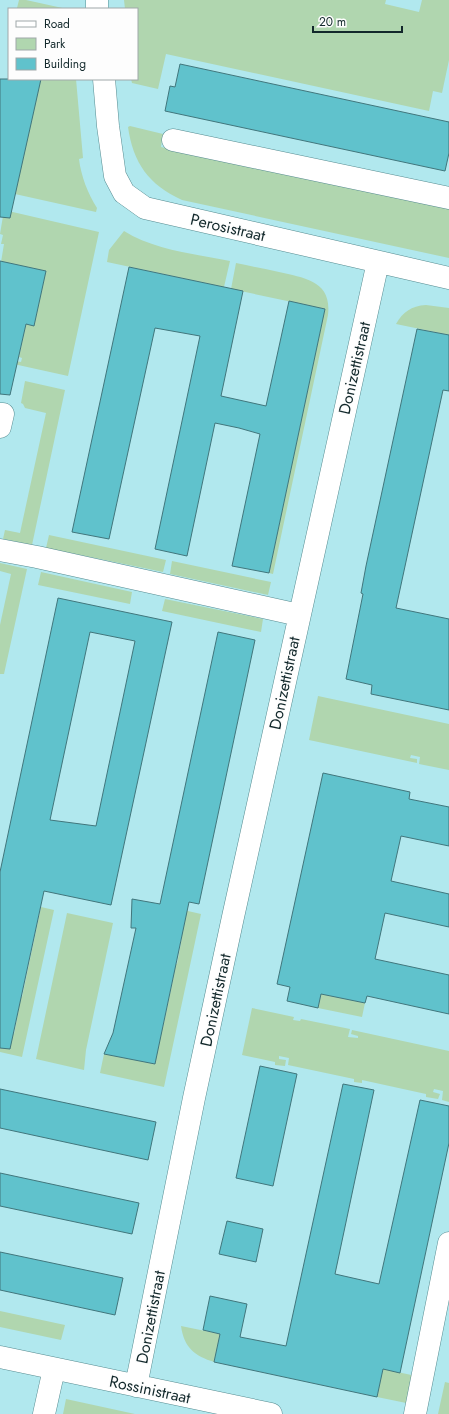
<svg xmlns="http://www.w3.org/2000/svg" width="449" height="1414" viewBox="0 0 449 1414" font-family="Jost,sans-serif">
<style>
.green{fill:#b0d6af}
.building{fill:#60c2cc;stroke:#41767c;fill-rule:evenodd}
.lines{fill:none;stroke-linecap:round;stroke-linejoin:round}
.street-casing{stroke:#568b90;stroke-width:23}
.street{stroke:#fff;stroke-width:22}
.labels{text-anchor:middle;stroke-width:3;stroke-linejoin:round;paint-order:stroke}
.street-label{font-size:16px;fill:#12282b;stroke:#fdfdfd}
</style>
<rect width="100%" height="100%" fill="#b1e8ee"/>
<!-- green -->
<path class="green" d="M 19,0 L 26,0 L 67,9 L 20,9 L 17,8 Z
M 124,0 L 386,0 L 385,4 L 419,12 L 422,0 L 449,0 L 449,60 L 442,93 L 433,91 L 429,111 L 166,54 L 158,89 L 132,83 L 131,79 L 137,79 L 137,9 L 125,9 Z
M 41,79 L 76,79 L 83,158 L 79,159 C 81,176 88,194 97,208 L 96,212 L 15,194 Z
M 130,126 L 163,134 L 161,147 L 449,209 L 449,258 L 182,200 C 149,185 133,163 128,127 Z
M 4,210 L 99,232 L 68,376 L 0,361 L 0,358 L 21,362 L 22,358 L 19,357 L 26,324 L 34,326 L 46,271 L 1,262 L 4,244 L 1,244 L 3,235 L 0,234 Z
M 124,231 C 154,250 195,254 230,261 L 224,287 L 107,262 L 109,250 Z
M 236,263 C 250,266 265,269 279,272 C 305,278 332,281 328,315 L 273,574 L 269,573 L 325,309 L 231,289 Z
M 426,305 L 449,308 L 449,335 L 396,324 C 403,312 411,306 426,305 Z
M 25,381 L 65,390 L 32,545 L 3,539 L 5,530 L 20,533 L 46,413 L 25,408 L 23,404 L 21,403 Z
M 49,535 L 166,560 L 163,572 L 46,548 Z
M 172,561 L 271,582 L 268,595 L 170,574 Z
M 0,563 L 27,569 L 4,674 L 0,674 L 0,625 L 11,574 L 0,571 Z
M 41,572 L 132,592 L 130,604 L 38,585 Z
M 165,599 L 263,619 L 261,632 L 162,611 Z
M 318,696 L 449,724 L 449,770 L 419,764 L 420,757 L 411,755 L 410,758 L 417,759 L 417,763 L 309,740 Z
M 157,904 L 201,914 L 164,1087 L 100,1073 L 104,1054 L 155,1064 L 162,1027 L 163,1027 L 174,975 L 173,974 L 175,964 L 177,964 L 182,937 L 151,931 Z
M 41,907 L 54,910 L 22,1057 L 0,1052 L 0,1032 L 14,1034 L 19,1008 L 18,1007 L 20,997 L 22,997 Z
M 67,913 L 113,923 L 86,1050 L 84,1070 L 36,1059 Z
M 321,994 L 365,1003 L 362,1017 L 318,1008 Z
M 252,1008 L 294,1017 L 293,1020 L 300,1021 L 301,1019 L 350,1029 L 348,1037 L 358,1038 L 358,1036 L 351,1034 L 352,1030 L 449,1051 L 449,1102 L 442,1100 L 443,1091 L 434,1089 L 433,1092 L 440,1094 L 438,1099 L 426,1097 L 426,1094 L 362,1080 L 362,1083 L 354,1082 L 354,1079 L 288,1065 L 289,1058 L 279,1056 L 279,1059 L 286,1060 L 285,1066 L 275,1065 L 275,1062 L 242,1055 Z
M 0,1311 L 65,1325 L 61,1340 L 0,1327 Z
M 181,1326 L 220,1334 L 214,1362 C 195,1356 184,1348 181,1326 Z
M 383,1369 L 421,1377 L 416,1405 L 377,1397 Z
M 445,1382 L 449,1383 L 449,1414 L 438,1414 Z
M 66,1399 L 135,1414 L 63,1414 Z"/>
<!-- building -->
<path class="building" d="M 180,64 L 449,122 L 449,153 L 445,171 L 165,111 L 170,86 L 175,87 Z
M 0,79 L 41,79 L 10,218 L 0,217 Z
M 0,261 L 46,271 L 34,326 L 26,324 L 10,395 L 0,394 Z
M 129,267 L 243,291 L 221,396 L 266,406 L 289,301 L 325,309 L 269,573 L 232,566 L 260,434 L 239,428 L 215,423 L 187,556 L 155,549 L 200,336 L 155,328 L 109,539 L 72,532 Z
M 417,329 L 449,335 L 449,391 L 443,390 L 396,608 L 449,619 L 449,710 L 371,694 L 372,685 L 346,679 L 363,594 L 361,593 L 366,566 Z
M 58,598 L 172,622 L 111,905 L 44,891 L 10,1049 L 0,1048 L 0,872 ZM 90,632 L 135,641 L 96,826 L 50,820 Z
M 218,632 L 255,640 L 199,904 L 189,902 L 155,1064 L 104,1054 L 113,1033 L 136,928 L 131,928 L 132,899 L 160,904 Z
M 323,773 L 410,792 L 409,799 L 449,807 L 449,846 L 401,836 L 391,881 L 449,894 L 449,927 L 385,913 L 375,959 L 449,975 L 449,1014 L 367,996 L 365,1003 L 321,994 L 318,1008 L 287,1001 L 290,987 L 277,984 Z
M 260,1066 L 297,1074 L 273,1186 L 236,1178 Z
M 343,1084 L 374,1090 L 335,1274 L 379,1284 L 420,1100 L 449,1106 L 449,1143 L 400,1373 L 383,1369 L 377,1397 L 214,1362 L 220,1334 L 203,1330 L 210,1296 L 247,1304 L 240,1337 L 286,1346 Z
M 0,1089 L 156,1122 L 148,1160 L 0,1128 Z
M 0,1173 L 139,1203 L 132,1234 L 0,1206 Z
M 227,1221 L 263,1229 L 256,1262 L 219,1254 Z
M 0,1252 L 123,1278 L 115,1315 L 0,1290 Z"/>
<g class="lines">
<!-- street casing -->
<g class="street-casing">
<path id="street" d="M 97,0 L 97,9
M 104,79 L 108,126 L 115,176 L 124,193 L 145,208 L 449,278
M 173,140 L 449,198
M 0,414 L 3,414 L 0,427
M 0,550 L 37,557 L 299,615
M 0,1357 L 271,1414
M 136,1386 L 194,1098 L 233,917 L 378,262
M 44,1414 L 54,1369
M 415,1414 L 449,1243"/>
</g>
<!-- street -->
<use href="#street" class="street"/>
</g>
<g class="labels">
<!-- street labels -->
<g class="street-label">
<text transform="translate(228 227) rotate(13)" y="6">Perosistraat</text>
<text transform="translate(354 368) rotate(-77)" y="6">Donizettistraat</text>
<text transform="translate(284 683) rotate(-78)" y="6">Donizettistraat</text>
<text transform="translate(215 1000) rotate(-78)" y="6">Donizettistraat</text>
<text transform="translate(150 1317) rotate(-79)" y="6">Donizettistraat</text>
<text transform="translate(150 1389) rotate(12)" y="6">Rossinistraat</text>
</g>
</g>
<!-- legend -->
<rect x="8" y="8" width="130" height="72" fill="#fdfdfd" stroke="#9fa8a9"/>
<rect x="16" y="21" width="20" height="6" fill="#ffffff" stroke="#9fa8a9"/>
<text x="44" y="28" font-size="12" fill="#12282b">Road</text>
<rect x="16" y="38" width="20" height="12" fill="#b0d6af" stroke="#9fa8a9"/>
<text x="44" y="48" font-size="12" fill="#12282b">Park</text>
<rect x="16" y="58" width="20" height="12" fill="#60c2cc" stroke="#9fa8a9"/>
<text x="44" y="68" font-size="12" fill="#12282b">Building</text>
<!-- scale -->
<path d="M313 26v6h89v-6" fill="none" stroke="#12282b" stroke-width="2"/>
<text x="319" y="26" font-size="12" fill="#12282b" stroke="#fdfdfd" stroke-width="3" paint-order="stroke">20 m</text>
</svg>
